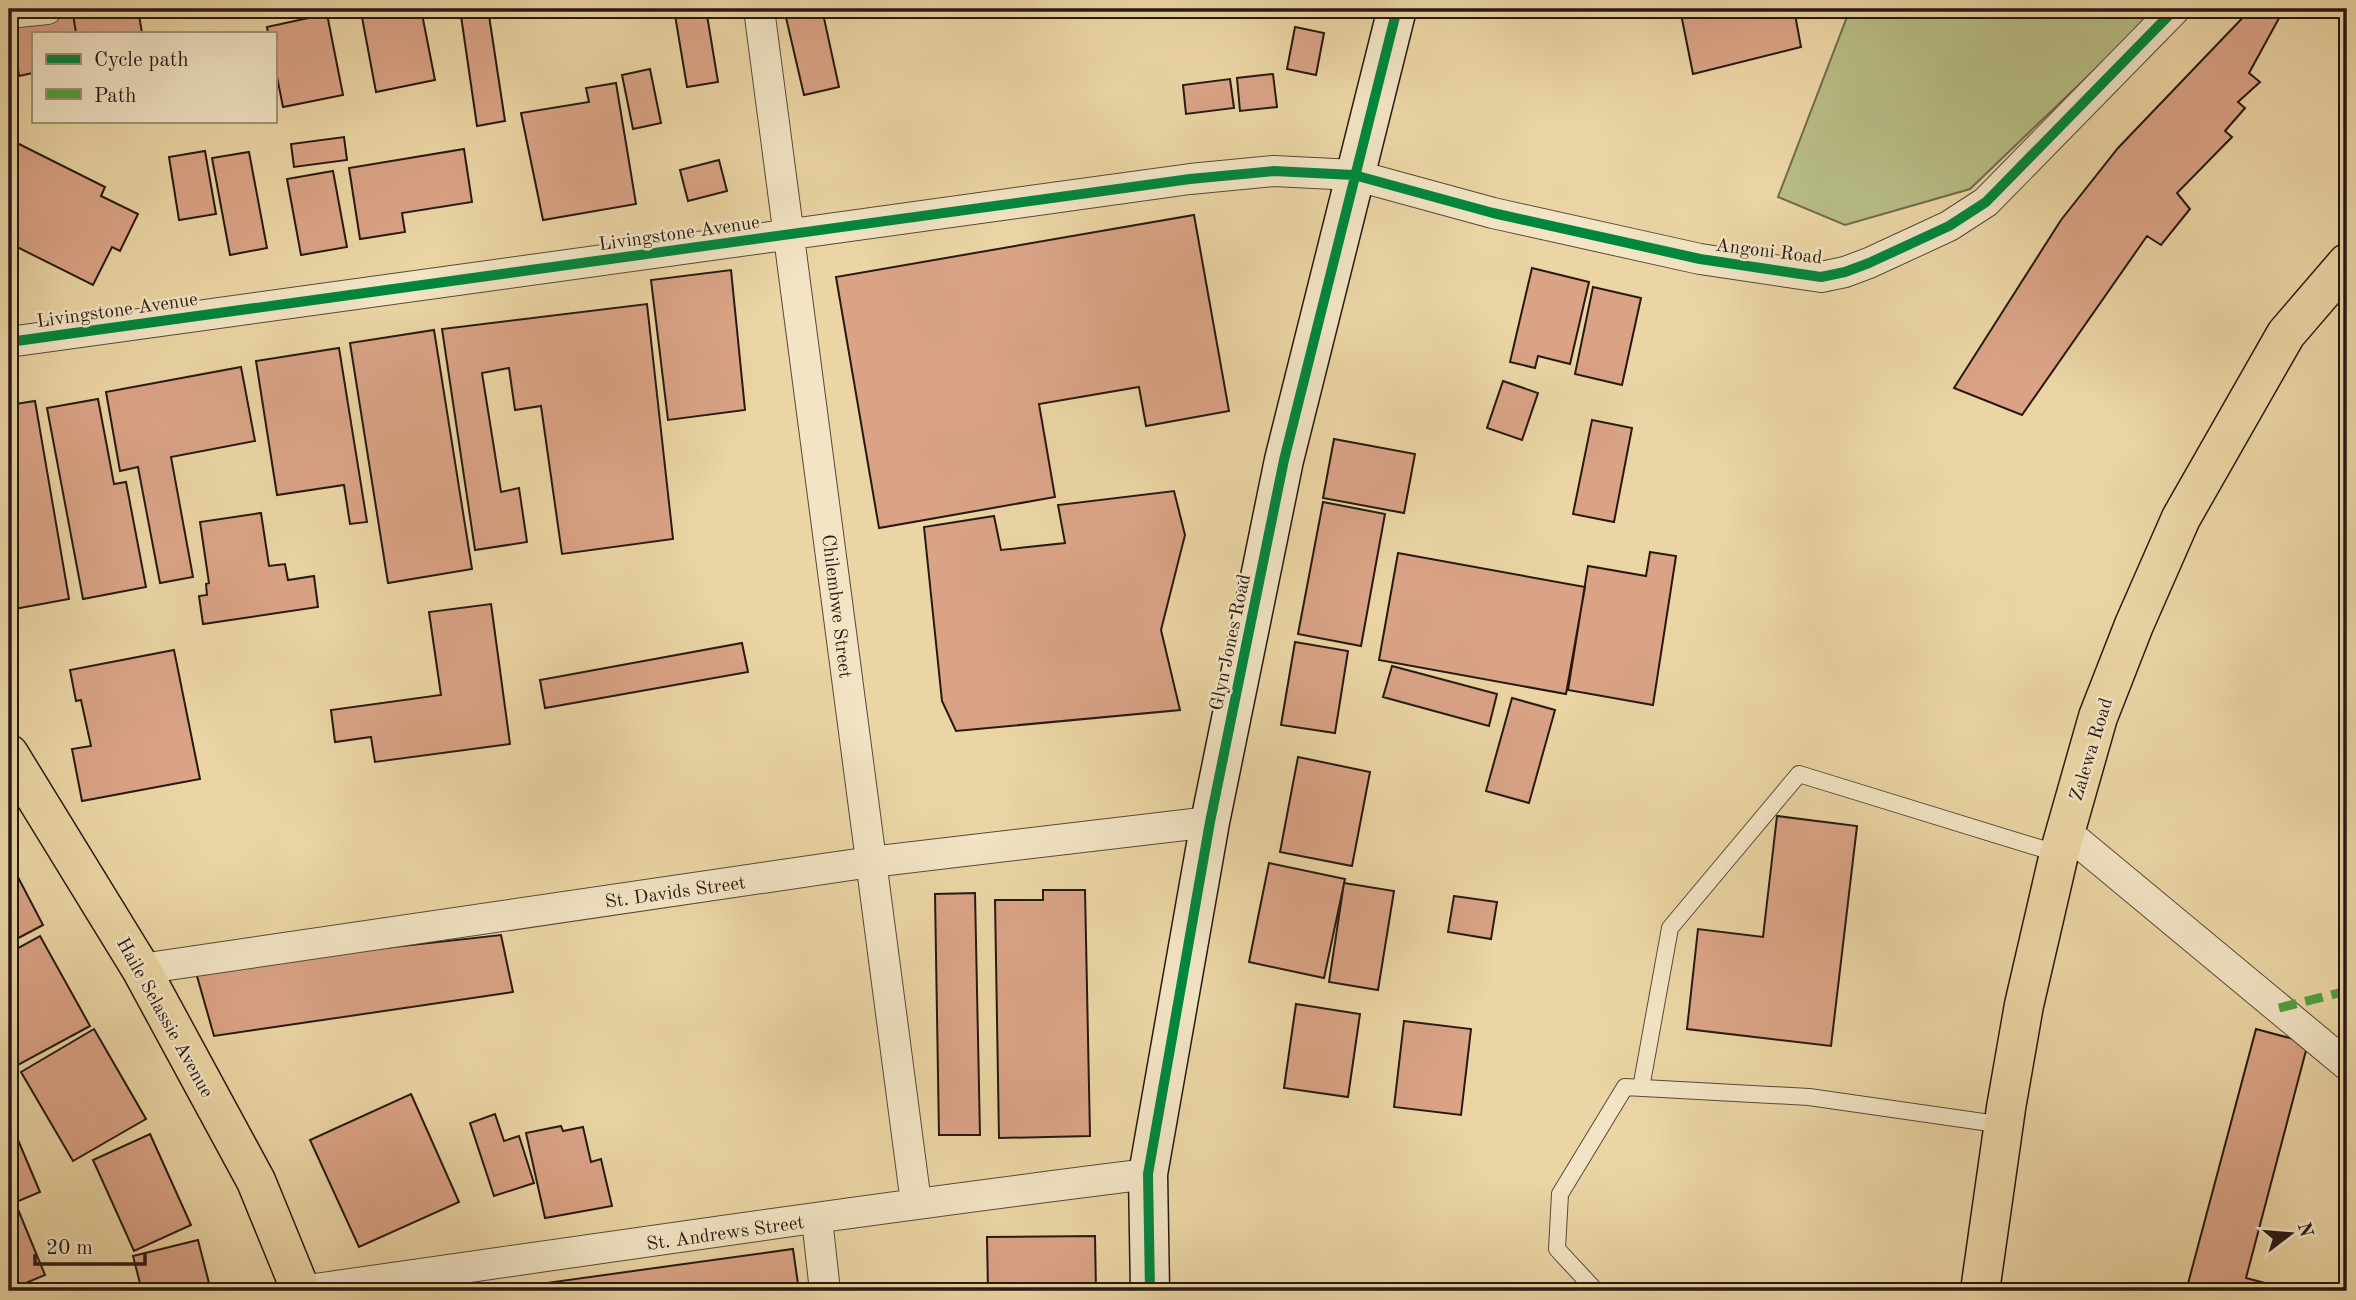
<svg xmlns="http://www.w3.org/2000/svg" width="2356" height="1300" viewBox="0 0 2356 1300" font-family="'Old Standard TT',serif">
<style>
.green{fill:#b8bd85;stroke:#6f6b4c;stroke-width:2}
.building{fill:#daa386;stroke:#261914;stroke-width:2}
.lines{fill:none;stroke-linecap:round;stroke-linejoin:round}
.lane-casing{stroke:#574838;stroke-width:18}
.street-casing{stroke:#574838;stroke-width:32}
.secondary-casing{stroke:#261914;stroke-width:41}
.highway-casing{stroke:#261914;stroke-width:41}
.lane{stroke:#f2e4c4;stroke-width:16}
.street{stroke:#f2e4c4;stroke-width:30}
.secondary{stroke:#f2e4c4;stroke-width:38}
.highway{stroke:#ebd5a4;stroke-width:38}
.quiet{stroke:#50a13f;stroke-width:9;stroke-dasharray:18 9;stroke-linecap:butt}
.cycleway-casing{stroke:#f2e4c4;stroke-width:15}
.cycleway{stroke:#00873e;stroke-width:10}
.labels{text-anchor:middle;stroke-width:5;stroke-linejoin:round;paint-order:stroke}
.street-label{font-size:19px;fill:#261914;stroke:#f2e4c4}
</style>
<rect width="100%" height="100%" fill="#ebd5a4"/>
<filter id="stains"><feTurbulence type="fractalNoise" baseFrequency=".00286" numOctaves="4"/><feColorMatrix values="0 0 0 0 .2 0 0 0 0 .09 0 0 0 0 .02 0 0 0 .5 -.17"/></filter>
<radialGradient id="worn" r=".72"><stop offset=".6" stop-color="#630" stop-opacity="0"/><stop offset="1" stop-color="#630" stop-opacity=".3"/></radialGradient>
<!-- green -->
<path class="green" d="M 1850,9 L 2158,9 L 1970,189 L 1845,225 L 1778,197 Z"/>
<!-- building -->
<path class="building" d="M 107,9 L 138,9 L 142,33 L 76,33 L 73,14 Z
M 378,9 L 421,9 L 435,80 L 376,92 L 361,12 Z
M 460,9 L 488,9 L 505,121 L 477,126 Z
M 674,9 L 706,9 L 718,82 L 687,87 Z
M 784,9 L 822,9 L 839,87 L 804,95 Z
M 1680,9 L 1794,9 L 1801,47 L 1693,74 Z
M 2251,9 L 2284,9 L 2249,73 L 2260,82 L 2238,102 L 2245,108 L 2225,131 L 2232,137 L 2177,193 L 2190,209 L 2161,245 L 2147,236 L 2022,415 L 1954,388 L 2061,220 L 2118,148 Z
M 73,14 L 76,33 L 33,33 L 33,73 L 19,76 L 11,24 Z
M 327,14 L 343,95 L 283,107 L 275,67 L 275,33 L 268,33 L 267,27 Z
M 9,24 L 11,24 L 19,76 L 9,77 Z
M 1295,27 L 1324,33 L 1316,75 L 1287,69 Z
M 650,69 L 661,123 L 633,129 L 622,75 Z
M 1273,74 L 1277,107 L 1240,111 L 1237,78 Z
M 1230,79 L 1234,108 L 1186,114 L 1183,85 Z
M 616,83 L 636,204 L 543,220 L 521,113 L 589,102 L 586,88 Z
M 344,137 L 347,160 L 294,167 L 291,144 Z
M 9,139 L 105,187 L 101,196 L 138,214 L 120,251 L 112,247 L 93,285 L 9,243 Z
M 464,149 L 472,202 L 402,213 L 405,232 L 360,239 L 349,168 Z
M 205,151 L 216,214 L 179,220 L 169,157 Z
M 249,152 L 267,248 L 230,255 L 212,158 Z
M 719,160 L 727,191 L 688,201 L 680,170 Z
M 333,171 L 347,247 L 301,255 L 287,179 Z
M 1194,215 L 1229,411 L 1146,426 L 1139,387 L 1039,404 L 1055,497 L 879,528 L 836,277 Z
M 1532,268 L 1589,282 L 1570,364 L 1538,356 L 1535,368 L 1510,362 Z
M 731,270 L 745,410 L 668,420 L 651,280 Z
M 1593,287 L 1641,298 L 1622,385 L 1575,374 Z
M 647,304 L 673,539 L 562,554 L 541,406 L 515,410 L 509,368 L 482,373 L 501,492 L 519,488 L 527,542 L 475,550 L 442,329 Z
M 434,330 L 472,569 L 388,583 L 350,343 Z
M 339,348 L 367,522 L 350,524 L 344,485 L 277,495 L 256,361 Z
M 241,367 L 255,441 L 171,457 L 193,577 L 160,583 L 138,467 L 120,471 L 106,392 Z
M 1503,381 L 1538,393 L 1522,440 L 1487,428 Z
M 98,399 L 114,484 L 126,482 L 146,587 L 83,599 L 47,408 Z
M 35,401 L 69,599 L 9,610 L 9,405 Z
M 1592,420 L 1632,428 L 1614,522 L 1573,514 Z
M 1334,439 L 1415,454 L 1404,513 L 1323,498 Z
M 1174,491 L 1185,535 L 1161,630 L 1180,710 L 956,731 L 942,701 L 924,527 L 994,516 L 1001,550 L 1065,543 L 1058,505 Z
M 1323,502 L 1385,514 L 1361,646 L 1298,634 Z
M 261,513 L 269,566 L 285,564 L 288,580 L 314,576 L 318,607 L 203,624 L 199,596 L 207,595 L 206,584 L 209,583 L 200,522 Z
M 1650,552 L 1676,556 L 1653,705 L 1568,690 L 1588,566 L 1646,576 Z
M 1398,553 L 1585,587 L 1566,694 L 1379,660 Z
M 491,604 L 510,744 L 375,762 L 371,737 L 335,742 L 331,710 L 441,695 L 429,612 Z
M 1295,642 L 1348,651 L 1335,733 L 1281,725 Z
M 742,643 L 748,672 L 545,708 L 540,680 Z
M 174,650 L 200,779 L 82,801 L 72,749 L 91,746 L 81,700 L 76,701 L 70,670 Z
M 1392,666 L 1497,694 L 1489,726 L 1383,697 Z
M 1512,698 L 1555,710 L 1529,803 L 1486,791 Z
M 1298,757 L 1370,772 L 1352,866 L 1280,852 Z
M 1777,816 L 1857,826 L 1831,1046 L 1687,1029 L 1698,929 L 1763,937 Z
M 9,860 L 43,925 L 9,943 Z
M 1269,863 L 1345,879 L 1324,978 L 1249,962 Z
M 1344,883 L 1394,891 L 1378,990 L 1329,982 Z
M 1043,890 L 1085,890 L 1090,1136 L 999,1138 L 995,900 L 1043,900 Z
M 975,893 L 980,1135 L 939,1135 L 935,894 Z
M 1454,896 L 1497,902 L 1491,939 L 1448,932 Z
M 501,935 L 513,992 L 214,1036 L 195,969 Z
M 40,936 L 90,1026 L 18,1065 L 9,1048 L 9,953 Z
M 1296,1004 L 1360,1014 L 1348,1097 L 1284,1088 Z
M 1404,1021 L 1471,1029 L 1461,1115 L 1394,1107 Z
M 94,1029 L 146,1119 L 73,1161 L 21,1072 Z
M 2256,1029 L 2308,1043 L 2246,1278 L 2295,1291 L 2186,1291 Z
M 411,1094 L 459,1202 L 359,1247 L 310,1140 Z
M 495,1114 L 504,1141 L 519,1136 L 534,1183 L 494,1196 L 470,1123 Z
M 561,1126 L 563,1131 L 583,1127 L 591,1162 L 601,1159 L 612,1206 L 545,1218 L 526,1133 Z
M 150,1134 L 191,1225 L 134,1251 L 93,1160 Z
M 18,1140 L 40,1192 L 9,1205 L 9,1143 Z
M 17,1207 L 45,1275 L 9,1290 L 9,1210 Z
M 1095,1236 L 1096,1291 L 988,1291 L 987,1237 Z
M 198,1240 L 211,1291 L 142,1291 L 133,1256 Z
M 793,1249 L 799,1291 L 540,1291 L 539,1284 Z"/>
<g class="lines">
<!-- lane casing -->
<g class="lane-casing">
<path id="lane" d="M 1641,1088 L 1670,928 L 1799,774 L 2059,854
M 1596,1291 L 1557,1249 L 1560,1194 L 1625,1087 L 1809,1097 L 2004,1125"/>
</g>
<!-- street casing -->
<g class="street-casing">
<path id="street" d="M 759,9 L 916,1203
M 9,13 L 47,9
M 9,342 L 1190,179 L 1274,171 L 1354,175 L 1493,213 L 1700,259 L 1821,277 L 1845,272 L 1869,263 L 1949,226 L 1986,202 L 2175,9
M 2065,831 L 2347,1065
M 141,969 L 871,862 L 1210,822
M 817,1219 L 825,1291
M 301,1291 C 584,1251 865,1209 1148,1174"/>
</g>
<!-- secondary casing -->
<g class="secondary-casing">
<path id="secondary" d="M 1150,1291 L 1148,1174 L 1210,822 L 1284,460 L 1397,9"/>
</g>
<!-- highway casing -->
<g class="highway-casing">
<path id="highway" d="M 9,754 L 141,969 L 256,1181 L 301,1291
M 1980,1291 L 2006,1108 L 2024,1005 L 2059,854 L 2098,717 L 2134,625 L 2181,518 L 2286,334 L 2347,263"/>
</g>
<!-- lane -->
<use href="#lane" class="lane"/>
<!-- street -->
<use href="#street" class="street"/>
<!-- secondary -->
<use href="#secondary" class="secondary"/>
<!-- highway -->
<use href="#highway" class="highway"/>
<!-- quiet -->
<path class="quiet" d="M 2279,1008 L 2347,991"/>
<!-- cycleway casing -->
<g class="cycleway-casing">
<path id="cycleway" d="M 9,342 L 1190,179 L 1274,171 L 1354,175 L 1493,213 L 1700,259 L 1821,277 L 1845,272 L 1869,263 L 1949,226 L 1986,202 L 2175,9
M 1150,1291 L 1148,1174 L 1210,822 L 1284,460 L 1397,9"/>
</g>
<!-- cycleway -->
<use href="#cycleway" class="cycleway"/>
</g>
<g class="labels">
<!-- street labels -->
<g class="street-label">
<text transform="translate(679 232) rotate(-8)" y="7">Livingstone Avenue</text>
<text transform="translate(1769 250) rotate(7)" y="7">Angoni Road</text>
<text transform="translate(117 309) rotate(-8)" y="7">Livingstone Avenue</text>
<text transform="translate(838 606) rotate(83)" y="7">Chilembwe Street</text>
<text transform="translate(1229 642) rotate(-78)" y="7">Glyn Jones Road</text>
<text transform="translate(2090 749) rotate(-73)" y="7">Zalewa Road</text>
<text transform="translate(675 891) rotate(-8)" y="7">St. Davids Street</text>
<text transform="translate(166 1017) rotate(61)" y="7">Haile Selassie Avenue</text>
<text transform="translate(725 1232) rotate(-8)" y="7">St. Andrews Street</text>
</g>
</g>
<!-- margin -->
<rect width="2356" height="1300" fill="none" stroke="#ebd5a4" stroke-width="35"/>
<rect x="10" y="10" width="2335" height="1279" fill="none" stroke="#261914" stroke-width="3.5"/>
<rect x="18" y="18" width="2321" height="1265" fill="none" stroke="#261914" stroke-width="2"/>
<!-- legend -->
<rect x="32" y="32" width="245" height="91" fill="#f2e4c4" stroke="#a0937e" stroke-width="2"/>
<rect x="46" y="54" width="35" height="10" fill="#00873e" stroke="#a0937e" stroke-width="2"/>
<text x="94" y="66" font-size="21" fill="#261914">Cycle path</text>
<rect x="46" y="89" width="35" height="10" fill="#50a13f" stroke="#a0937e" stroke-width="2"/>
<text x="94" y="102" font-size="21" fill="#261914">Path</text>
<!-- north arrow -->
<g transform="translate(2290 1234) rotate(74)" stroke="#f2e4c4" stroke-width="5" paint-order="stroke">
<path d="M0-5L12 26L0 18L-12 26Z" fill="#261914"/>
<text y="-10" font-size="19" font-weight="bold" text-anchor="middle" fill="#261914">N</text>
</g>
<!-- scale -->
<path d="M35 1254v10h110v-10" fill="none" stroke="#261914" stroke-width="3.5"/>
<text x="46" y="1254" font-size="21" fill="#261914" stroke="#f2e4c4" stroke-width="5" paint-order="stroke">20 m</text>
<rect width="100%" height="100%" filter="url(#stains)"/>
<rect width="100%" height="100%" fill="url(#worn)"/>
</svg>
